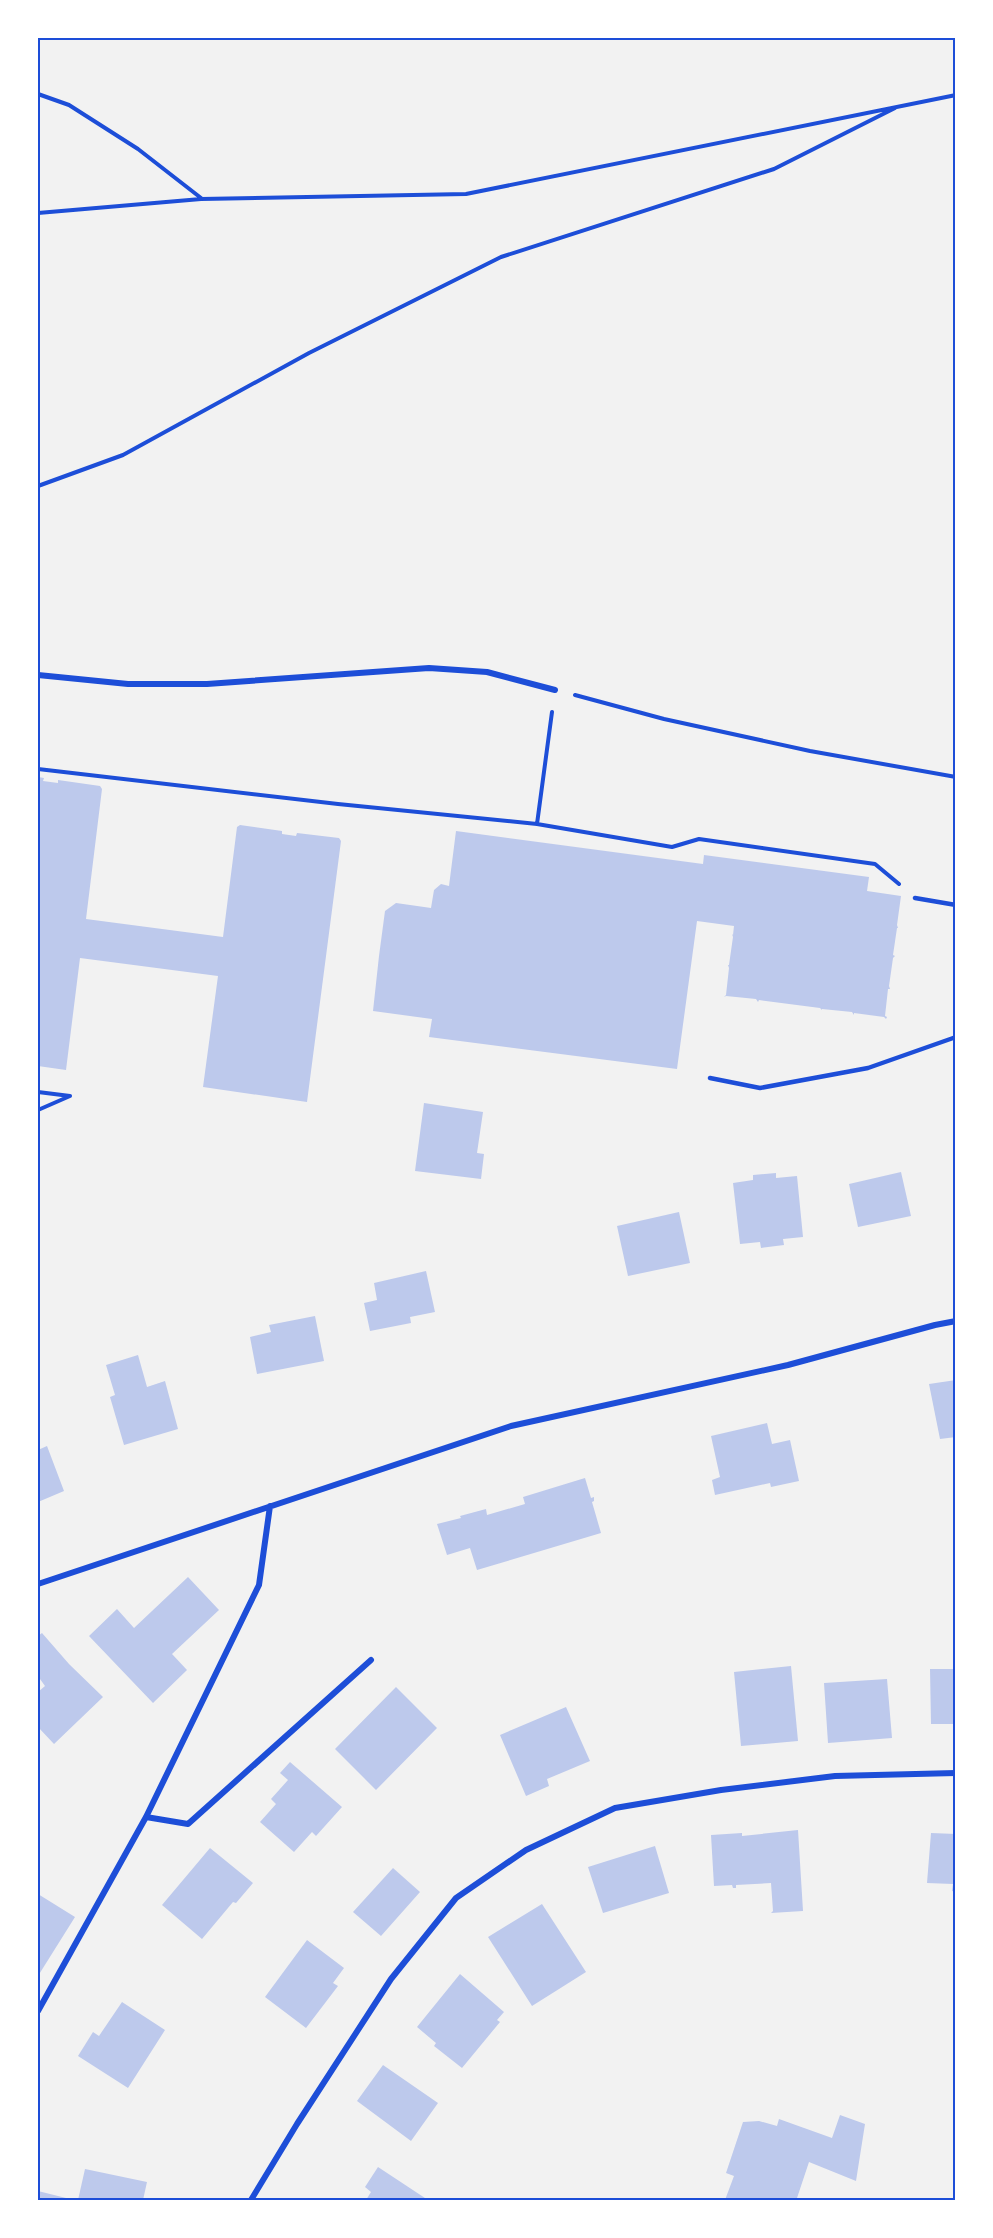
<svg xmlns="http://www.w3.org/2000/svg" width="993" height="2238" viewBox="0 0 993 2238" font-family="Jost,sans-serif">
<style>
.building{fill:#bdc9ec}
.lines{fill:none;stroke-linecap:round;stroke-linejoin:round}
.path{stroke:#1d4ed8;stroke-width:4}
.service{stroke:#1d4ed8;stroke-width:4.5}
.minor{stroke:#1d4ed8;stroke-width:6}
.neatline{fill:none;stroke:#1d4ed8;stroke-width:2}
</style>
<rect width="100%" height="100%" fill="#f2f2f2"/>
<!-- building -->
<path class="building" d="M 38,777 L 44,778 L 43,781 L 58,783 L 58,780 L 100,786 L 102,789 L 86,919 L 223,937 L 237,827 L 240,825 L 282,831 L 282,834 L 296,836 L 297,833 L 339,838 L 341,841 L 307,1102 L 203,1087 L 218,976 L 80,958 L 66,1070 L 38,1066 Z
M 456,831 L 703,864 L 704,855 L 869,877 L 867,891 L 901,896 L 897,925 L 898,928 L 897,928 L 893,955 L 895,956 L 893,958 L 889,986 L 890,989 L 888,989 L 885,1016 L 887,1017 L 886,1019 L 884,1017 L 854,1013 L 854,1015 L 852,1012 L 822,1009 L 822,1010 L 820,1008 L 759,1000 L 758,1002 L 756,999 L 726,996 L 724,997 L 726,995 L 729,968 L 728,965 L 729,965 L 733,937 L 732,934 L 733,935 L 734,926 L 697,921 L 677,1069 L 429,1037 L 432,1019 L 373,1011 L 379,956 L 385,911 L 396,903 L 431,908 L 434,890 L 441,884 L 449,886 Z
M 424,1103 L 483,1112 L 477,1153 L 484,1154 L 481,1179 L 415,1171 Z
M 901,1172 L 911,1216 L 858,1227 L 849,1184 Z
M 776,1173 L 776,1178 L 797,1176 L 803,1237 L 783,1239 L 784,1245 L 761,1248 L 760,1242 L 740,1244 L 733,1183 L 753,1180 L 753,1175 Z
M 679,1212 L 690,1263 L 628,1276 L 617,1226 Z
M 426,1271 L 435,1312 L 410,1317 L 411,1323 L 370,1331 L 364,1303 L 377,1300 L 374,1283 Z
M 315,1316 L 324,1361 L 257,1374 L 250,1337 L 271,1332 L 269,1325 Z
M 138,1355 L 147,1387 L 165,1381 L 178,1429 L 124,1445 L 110,1397 L 115,1395 L 106,1365 Z
M 956,1380 L 956,1437 L 940,1439 L 929,1384 Z
M 767,1423 L 772,1444 L 790,1440 L 799,1481 L 771,1487 L 770,1483 L 715,1495 L 712,1480 L 720,1477 L 711,1436 Z
M 47,1446 L 64,1491 L 38,1502 L 38,1450 Z
M 585,1478 L 591,1498 L 594,1497 L 594,1501 L 592,1502 L 601,1533 L 477,1570 L 470,1548 L 447,1555 L 437,1524 L 461,1518 L 460,1516 L 486,1509 L 487,1515 L 525,1504 L 523,1497 Z
M 188,1577 L 219,1610 L 172,1654 L 187,1670 L 153,1703 L 89,1636 L 117,1609 L 134,1628 Z
M 42,1633 L 69,1664 L 103,1697 L 54,1744 L 38,1727 L 38,1692 L 45,1686 L 40,1679 L 38,1682 L 38,1636 Z
M 791,1666 L 798,1741 L 741,1746 L 734,1672 Z
M 930,1669 L 956,1669 L 956,1724 L 931,1724 Z
M 887,1679 L 892,1738 L 828,1743 L 824,1683 Z
M 396,1687 L 437,1728 L 376,1790 L 335,1749 Z
M 566,1707 L 590,1761 L 547,1779 L 549,1786 L 526,1796 L 500,1735 Z
M 290,1762 L 342,1807 L 316,1836 L 312,1832 L 294,1852 L 260,1822 L 276,1804 L 271,1799 L 288,1780 L 280,1773 Z
M 798,1830 L 803,1911 L 771,1913 L 773,1911 L 771,1883 L 736,1885 L 736,1888 L 733,1888 L 732,1885 L 714,1886 L 711,1835 L 742,1833 L 742,1836 Z
M 931,1833 L 956,1834 L 956,1892 L 952,1891 L 953,1884 L 927,1883 Z
M 655,1846 L 669,1893 L 603,1913 L 588,1867 Z
M 210,1848 L 253,1883 L 236,1903 L 233,1902 L 202,1939 L 162,1905 Z
M 393,1868 L 420,1892 L 381,1936 L 353,1912 Z
M 38,1894 L 75,1917 L 38,1976 Z
M 542,1904 L 586,1972 L 532,2006 L 488,1937 Z
M 307,1940 L 344,1968 L 333,1983 L 338,1986 L 306,2028 L 265,1997 Z
M 460,1974 L 504,2012 L 497,2020 L 500,2022 L 462,2068 L 434,2046 L 436,2043 L 417,2027 Z
M 122,2002 L 165,2030 L 128,2088 L 78,2056 L 93,2032 L 99,2036 Z
M 383,2065 L 438,2103 L 411,2141 L 357,2101 Z
M 840,2115 L 865,2124 L 856,2181 L 809,2162 L 797,2198 L 802,2200 L 725,2200 L 734,2176 L 726,2173 L 743,2122 L 759,2121 L 777,2126 L 779,2119 L 832,2138 Z
M 378,2167 L 428,2200 L 366,2200 L 371,2192 L 365,2187 Z
M 85,2169 L 147,2182 L 143,2200 L 78,2200 Z
M 38,2191 L 74,2200 L 38,2200 Z"/>
<g class="lines">
<!-- path -->
<path class="path" d="M 38,94 L 69,105 L 138,149 L 201,198
M 38,213 L 201,199 L 466,194 L 956,95
M 38,486 L 123,455 L 309,353 L 501,257 L 774,169 L 895,108
M 575,695 L 664,719 L 810,751 L 956,777
M 38,769 L 338,804 L 537,824 L 672,847 L 699,839 L 875,864 L 899,884
M 537,824 L 552,712
M 38,1092 L 70,1096 L 38,1110"/>
<!-- service -->
<path class="service" d="M 915,898 L 956,905
M 710,1078 L 760,1088 L 868,1068 L 956,1037"/>
<!-- minor -->
<path class="minor" d="M 38,675 L 128,684 L 207,684 L 429,668 L 487,672 L 555,690
M 38,1584 L 511,1426 L 788,1365 L 935,1325 L 956,1321
M 146,1817 L 188,1824 L 371,1660
M 38,2011 L 146,1817 L 259,1585 L 270,1506
M 251,2200 L 297,2124 L 391,1979 L 456,1898 L 526,1850 L 615,1808 L 721,1790 L 835,1776 L 956,1773"/>
</g>
<!-- border -->
<rect width="993" height="2238" fill="none" stroke="#ffffff" stroke-width="78"/>
<rect x="39" y="39" width="915" height="2160" class="neatline"/>
</svg>
